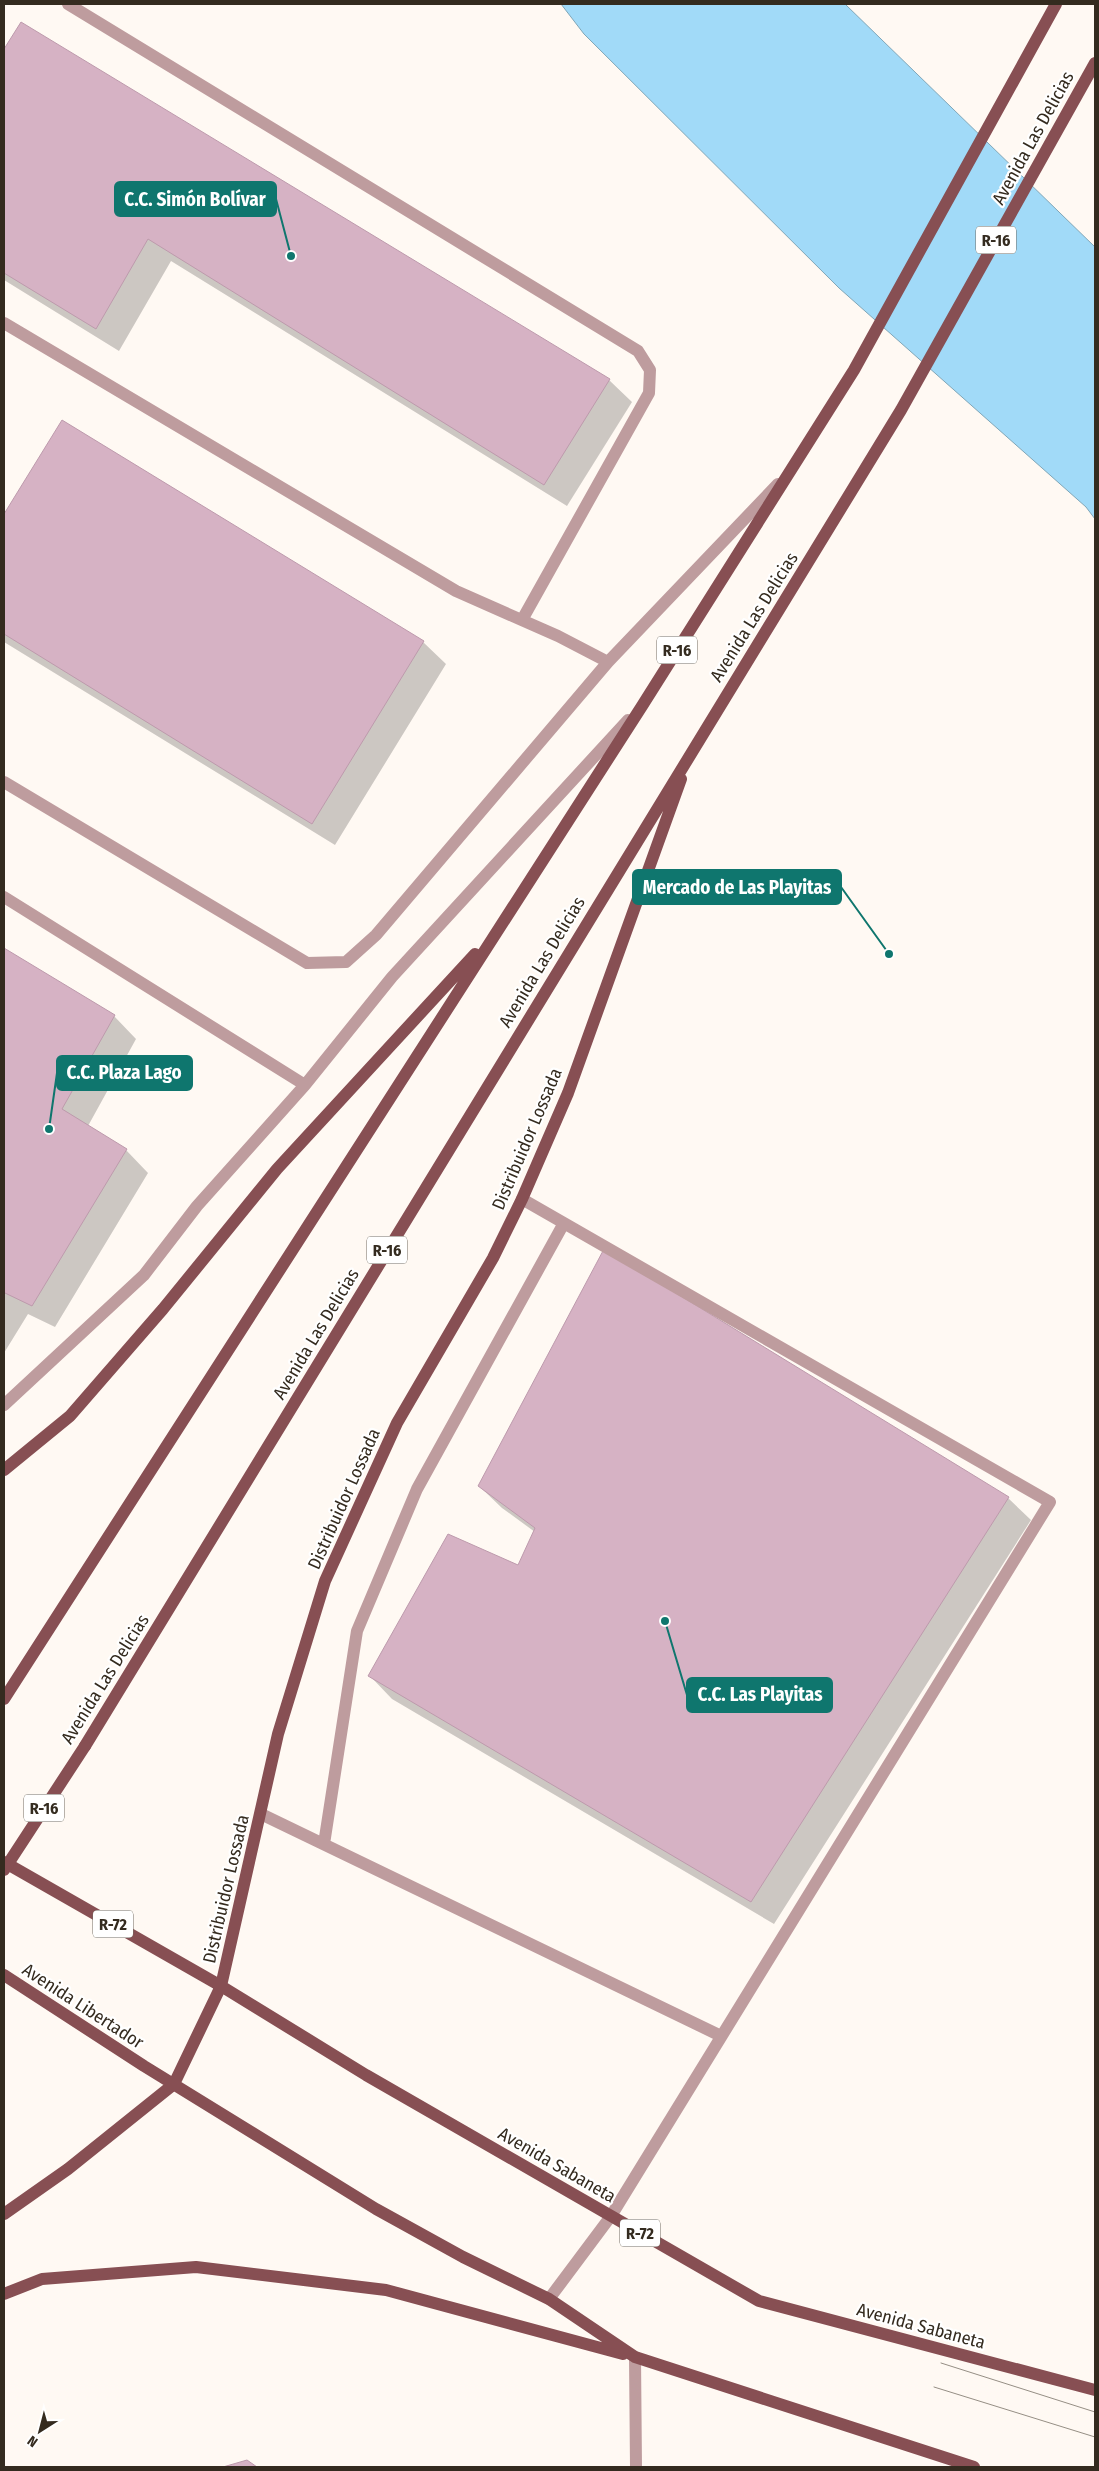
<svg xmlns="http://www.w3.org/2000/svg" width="1099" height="2471" viewBox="0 0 1099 2471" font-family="'Fira Sans Condensed',sans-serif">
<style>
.water{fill:#a1daf8;stroke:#80a6b7}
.shadow{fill:#0003}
.building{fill:#d6b2c4;stroke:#bd9aac}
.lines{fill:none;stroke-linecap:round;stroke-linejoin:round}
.minor{stroke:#be9c9e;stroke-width:12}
.major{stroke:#874f53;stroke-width:12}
.tram{stroke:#968f85;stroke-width:1}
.major-bridge{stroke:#874f53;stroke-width:12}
.labels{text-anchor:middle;stroke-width:4.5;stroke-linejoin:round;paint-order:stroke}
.shield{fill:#fff;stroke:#716b62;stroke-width:1}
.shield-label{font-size:16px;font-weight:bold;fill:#342b1f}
.street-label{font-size:18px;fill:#342b1f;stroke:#fff}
.leader{fill:none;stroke:#0f766e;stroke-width:2}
.callout-dot{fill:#0f766e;stroke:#fff;stroke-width:2}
.callout{fill:#0f766e;stroke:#0f766e;stroke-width:2}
.callout-label{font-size:19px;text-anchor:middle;font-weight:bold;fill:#fff}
</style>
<rect width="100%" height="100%" fill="#fff9f3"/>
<!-- water -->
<path class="water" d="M 561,4 L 845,4 L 1095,247 L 1095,519 L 1086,507 L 839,288 L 584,34 Z"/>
<!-- shadow -->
<path class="shadow" d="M 21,24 L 609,380 L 632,402 L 567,506 L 171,261 L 119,351 L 4,280 L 4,51 Z
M 63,421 L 423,642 L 446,664 L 335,845 L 4,642 L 4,516 Z
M 4,950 L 114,1016 L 136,1039 L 88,1126 L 126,1150 L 148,1173 L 55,1327 L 28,1314 L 4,1353 Z
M 605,1251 L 1008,1498 L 1031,1520 L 774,1924 L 392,1699 L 370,1676 L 518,1567 L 535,1532 L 502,1508 L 479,1486 Z"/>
<!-- building -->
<path class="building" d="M 21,22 L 610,379 L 544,485 L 148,239 L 96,329 L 4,273 L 4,49 Z
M 62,420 L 424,641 L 312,824 L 4,634 L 4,514 Z
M 4,948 L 115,1015 L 62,1109 L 127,1149 L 32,1306 L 5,1293 L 4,1295 Z
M 604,1249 L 1009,1497 L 751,1902 L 368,1676 L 448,1534 L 518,1565 L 535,1528 L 478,1486 Z
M 247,2460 L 257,2467 L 223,2467 Z"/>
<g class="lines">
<!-- minor -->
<path class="minor" d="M 68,4 L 638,351 L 650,370 L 649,393 L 522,620
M 4,323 L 456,591 L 558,636 L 608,662 L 778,484
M 4,782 L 307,963 L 346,962 L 376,935 L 608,662
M 4,897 L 305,1085
M 522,1199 L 1050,1502 L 611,2216 L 549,2299
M 4,1405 L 144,1275 L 197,1206 L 305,1085 L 392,977 L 628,720
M 261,1814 L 721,2036
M 324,1844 L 357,1631 L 417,1489 L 564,1223
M 635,2357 L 636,2467"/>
<!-- major -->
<path class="major" d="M 4,1470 L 70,1416 L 163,1309 L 277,1169 L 475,954
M 4,1699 L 642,706 L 854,370 L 1056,4
M 85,1746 L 901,410 L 1095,63
M 4,1862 L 221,1986 L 366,2075 L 759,2301 L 1095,2390
M 4,1975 L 144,2066 L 376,2209 L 463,2257 L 549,2299 L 635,2357 L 974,2467
M 4,2214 L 68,2169 L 174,2084 L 221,1986 L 278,1734 L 325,1581 L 397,1423 L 493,1258 L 522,1199 L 568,1093 L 681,779
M 4,2294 L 42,2279 L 196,2267 L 386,2290 L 623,2354"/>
<!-- tram -->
<path class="tram" d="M 941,2363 L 1095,2412
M 934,2387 L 1095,2437"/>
<!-- major-bridge -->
<path class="major-bridge" d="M 4,1870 L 85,1746"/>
</g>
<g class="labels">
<!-- shield labels -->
<g class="shield">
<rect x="976" y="226.5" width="40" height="27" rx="4"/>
<rect x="657" y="636.5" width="40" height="27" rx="4"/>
<rect x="367" y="1236.5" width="40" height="27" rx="4"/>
<rect x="24" y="1794.5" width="40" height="27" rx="4"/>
<rect x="93" y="1910.5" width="40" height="27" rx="4"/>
<rect x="620" y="2219.5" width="40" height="27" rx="4"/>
</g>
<g class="shield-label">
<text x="996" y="246">R-16</text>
<text x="677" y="656">R-16</text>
<text x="387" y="1256">R-16</text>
<text x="44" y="1814">R-16</text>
<text x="113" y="1930">R-72</text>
<text x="640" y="2239">R-72</text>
</g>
<!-- street labels -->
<g class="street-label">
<text transform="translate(1033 138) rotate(-61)" y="6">Avenida Las Delicias</text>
<text transform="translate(754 617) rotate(-58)" y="6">Avenida Las Delicias</text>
<text transform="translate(542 962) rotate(-59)" y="6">Avenida Las Delicias</text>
<text transform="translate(527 1139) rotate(-67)" y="6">Distribuidor Lossada</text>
<text transform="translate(316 1334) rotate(-59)" y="6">Avenida Las Delicias</text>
<text transform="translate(344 1499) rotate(-66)" y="6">Distribuidor Lossada</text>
<text transform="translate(105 1679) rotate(-58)" y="6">Avenida Las Delicias</text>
<text transform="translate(226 1889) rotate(-77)" y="6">Distribuidor Lossada</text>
<text transform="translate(83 2006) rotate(33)" y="6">Avenida Libertador</text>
<text transform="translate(557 2165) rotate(30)" y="6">Avenida Sabaneta</text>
<text transform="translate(921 2326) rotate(15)" y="6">Avenida Sabaneta</text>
</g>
</g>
<!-- callouts -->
<path class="leader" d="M291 256L276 199M889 954L841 887M49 1129L57 1073M665 1621L687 1695"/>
<g class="callout-dot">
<circle cx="291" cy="256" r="5"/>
<circle cx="889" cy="954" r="5"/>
<circle cx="49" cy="1129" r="5"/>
<circle cx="665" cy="1621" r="5"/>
</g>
<g class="callout">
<rect x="115" y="182" width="161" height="34" rx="5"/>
<rect x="633" y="870" width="208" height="34" rx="5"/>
<rect x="57" y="1056" width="135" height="34" rx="5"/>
<rect x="687" y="1678" width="145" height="34" rx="5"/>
</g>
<g class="callout-label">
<text x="195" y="206">C.C. Simón Bolívar</text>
<text x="737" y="894">Mercado de Las Playitas</text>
<text x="124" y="1079">C.C. Plaza Lago</text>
<text x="760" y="1701">C.C. Las Playitas</text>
</g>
<!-- border -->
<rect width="1099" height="2471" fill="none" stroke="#342b1f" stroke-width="10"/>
<!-- north arrow -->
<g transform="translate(40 2431) rotate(216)" stroke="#ffffff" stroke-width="4" paint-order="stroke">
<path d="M0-4L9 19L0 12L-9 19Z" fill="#342b1f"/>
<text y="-8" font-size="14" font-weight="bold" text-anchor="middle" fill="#342b1f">N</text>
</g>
</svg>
